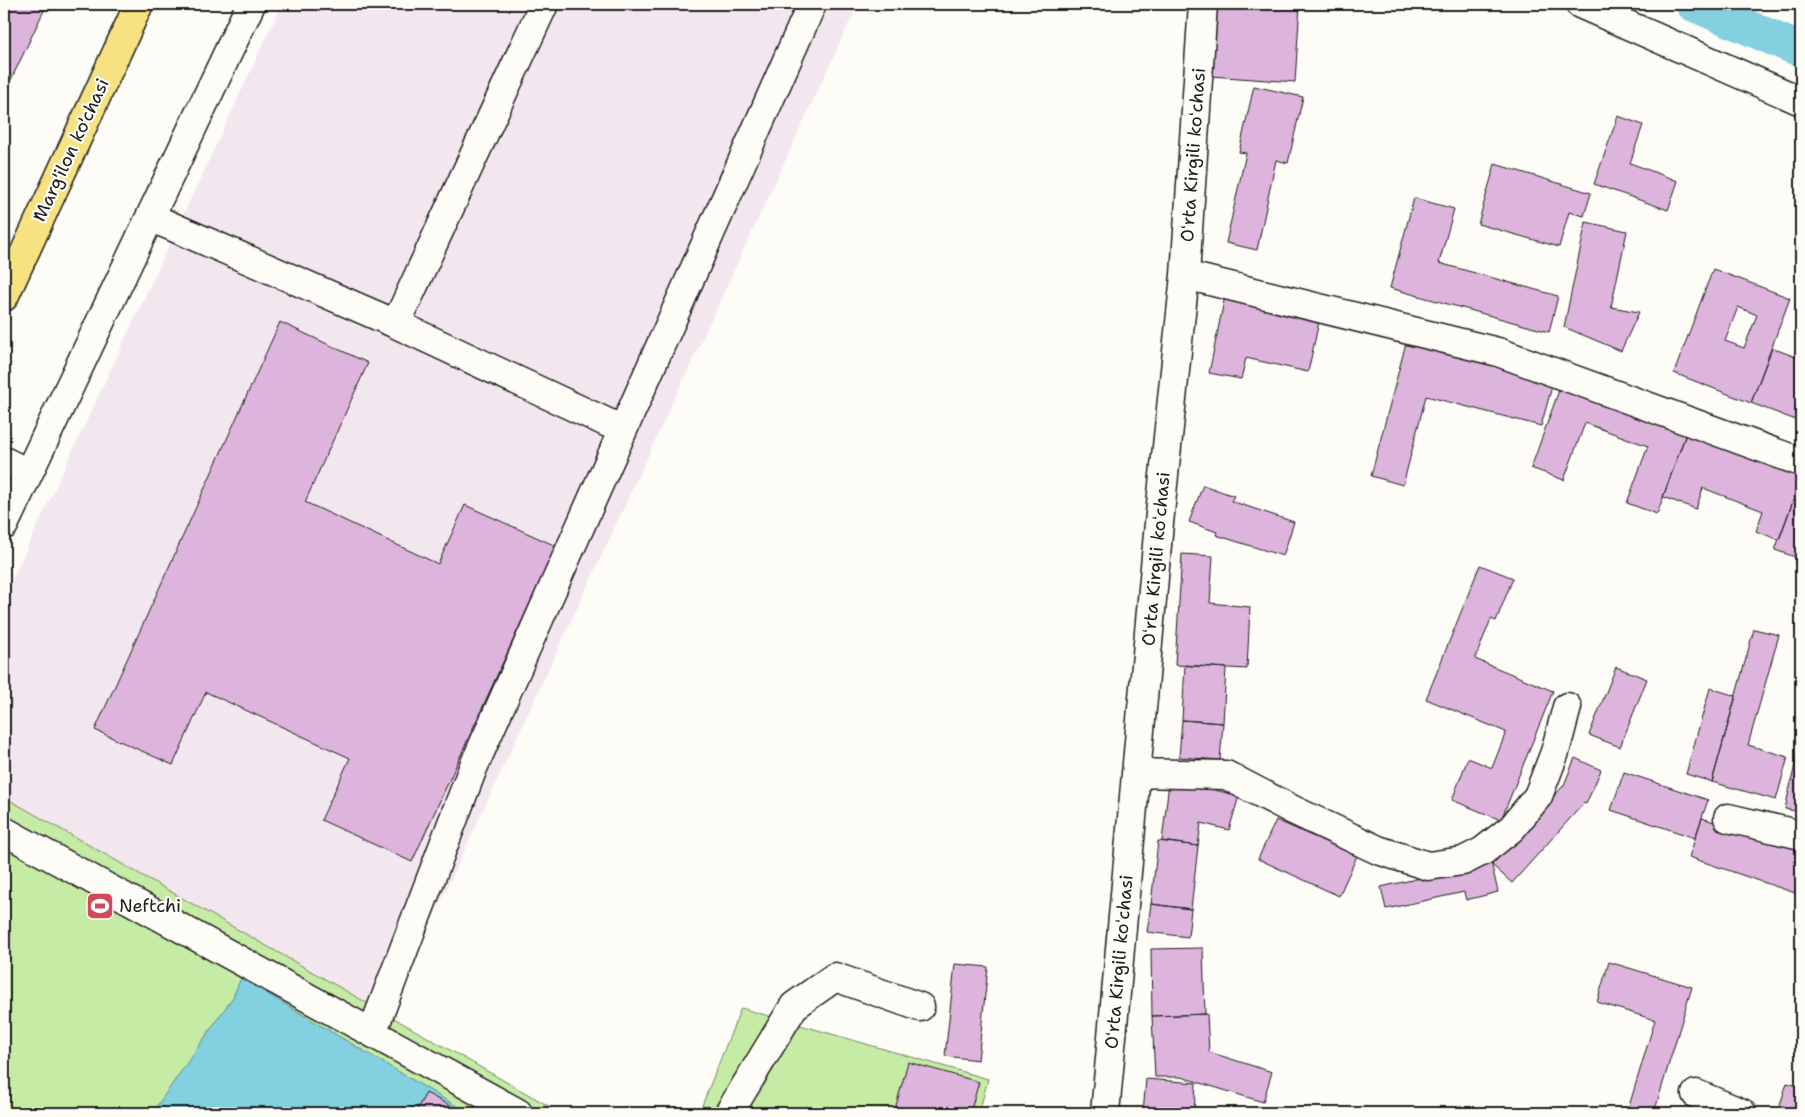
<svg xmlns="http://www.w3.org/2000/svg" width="1805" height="1117" viewBox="0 0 1805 1117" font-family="'Shantell Sans',sans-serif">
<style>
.built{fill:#f3e7ef}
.green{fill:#c6eba5;stroke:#718460}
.water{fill:#83d0e1;stroke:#5a8892}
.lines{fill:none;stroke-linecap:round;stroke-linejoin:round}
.canal{stroke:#83d0e1;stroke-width:35}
.building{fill:#ddb5dc;stroke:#1c1c1c;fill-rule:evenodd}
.minor-casing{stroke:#1c1c1c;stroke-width:31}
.major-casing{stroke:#1c1c1c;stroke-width:31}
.minor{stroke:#fdfcf7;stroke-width:28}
.major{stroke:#f7e281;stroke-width:28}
.labels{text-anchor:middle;stroke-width:4.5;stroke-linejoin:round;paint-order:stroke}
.street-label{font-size:18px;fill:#1c1c1c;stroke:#fdfcf7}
.poi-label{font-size:18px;fill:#1c1c1c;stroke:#fdfcf7;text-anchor:start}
</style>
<rect width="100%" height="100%" fill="#fdfcf7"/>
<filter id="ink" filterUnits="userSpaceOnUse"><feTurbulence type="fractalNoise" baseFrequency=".02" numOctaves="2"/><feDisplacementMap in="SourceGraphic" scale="10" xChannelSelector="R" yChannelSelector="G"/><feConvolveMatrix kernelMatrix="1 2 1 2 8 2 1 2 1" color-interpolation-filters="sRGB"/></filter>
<g filter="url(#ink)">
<!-- built -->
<path class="built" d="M 282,4 L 858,4 L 388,1015 L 4,797 L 4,597 Z"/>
<!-- green -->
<path class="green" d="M 4,797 L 561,1113 L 4,1113 Z
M 741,1008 L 988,1079 L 979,1113 L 699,1113 Z"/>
<!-- water -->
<path class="water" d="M 241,978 L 468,1113 L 152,1113 L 233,997 Z"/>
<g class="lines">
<!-- canal -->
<path class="canal" d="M 1693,4 L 1801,50"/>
</g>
<!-- building -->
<path class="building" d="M 4,4 L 47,4 L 9,84 L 4,81 Z
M 1216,4 L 1300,4 L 1295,82 L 1211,76 Z
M 1254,86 L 1303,97 L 1288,163 L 1276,160 L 1257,250 L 1226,243 L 1246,153 L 1239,152 Z
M 1618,116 L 1643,125 L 1630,163 L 1678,181 L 1668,210 L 1594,184 Z
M 1495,164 L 1591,193 L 1584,216 L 1569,212 L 1559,247 L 1478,224 Z
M 1414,198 L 1454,209 L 1439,263 L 1558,296 L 1549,332 L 1390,288 Z
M 1586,222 L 1627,231 L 1611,307 L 1639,312 L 1621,351 L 1564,327 Z
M 1713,269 L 1790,298 L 1751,403 L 1674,373 ZM 1738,307 L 1757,315 L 1744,348 L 1725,341 Z
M 1225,296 L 1320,317 L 1308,372 L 1246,358 L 1241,379 L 1209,373 Z
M 280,322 L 368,363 L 305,502 L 438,564 L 465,505 L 556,546 L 412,862 L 321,820 L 350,758 L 206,692 L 173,765 L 95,730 Z
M 1407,339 L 1554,379 L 1541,426 L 1426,396 L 1403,485 L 1371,476 Z
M 1772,348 L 1801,359 L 1801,422 L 1751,403 Z
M 1562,382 L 1688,428 L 1657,514 L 1627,503 L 1648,446 L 1585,423 L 1564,480 L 1531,468 Z
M 1688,428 L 1801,470 L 1801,479 L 1779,540 L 1756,531 L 1763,511 L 1703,488 L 1696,509 L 1663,497 Z
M 1801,479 L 1801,559 L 1775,550 Z
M 1203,485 L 1234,496 L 1231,501 L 1294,522 L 1283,556 L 1216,535 L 1217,532 L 1189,522 Z
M 1182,554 L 1213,556 L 1210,603 L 1250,607 L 1247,669 L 1175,665 Z
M 1480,565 L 1513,578 L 1496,621 L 1491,619 L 1475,659 L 1553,691 L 1501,820 L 1452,800 L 1468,758 L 1492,768 L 1506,732 L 1426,699 Z
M 1754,629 L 1779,635 L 1748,745 L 1788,757 L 1776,800 L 1712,782 Z
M 1185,665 L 1226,668 L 1223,723 L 1182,720 Z
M 1616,667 L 1647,679 L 1620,747 L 1589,735 Z
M 1710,688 L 1736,696 L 1712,782 L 1686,774 Z
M 1182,720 L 1223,723 L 1220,760 L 1179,757 Z
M 1801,738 L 1801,812 L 1785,809 Z
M 1575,758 L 1601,770 L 1586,804 L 1584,803 L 1512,883 L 1492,865 L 1564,785 Z
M 1624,772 L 1708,800 L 1695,838 L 1611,810 Z
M 1169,783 L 1203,787 L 1239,796 L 1229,830 L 1201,823 L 1198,846 L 1162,841 Z
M 1702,818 L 1801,851 L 1801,895 L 1689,857 Z
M 1276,820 L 1357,856 L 1339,896 L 1258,859 Z
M 1158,841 L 1198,846 L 1191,909 L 1151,904 Z
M 1491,862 L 1498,892 L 1466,900 L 1464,892 L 1386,909 L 1381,887 Z
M 1151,904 L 1191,909 L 1188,937 L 1147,932 Z
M 1203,948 L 1205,1014 L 1152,1016 L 1151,949 Z
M 1609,962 L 1692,987 L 1654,1113 L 1627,1113 L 1655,1020 L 1597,1002 Z
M 955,964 L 988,967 L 978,1060 L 945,1056 Z
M 1207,1014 L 1209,1052 L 1272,1072 L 1263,1102 L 1181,1077 L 1155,1077 L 1152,1016 Z
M 908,1062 L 979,1082 L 970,1113 L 894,1113 Z
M 1146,1079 L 1196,1083 L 1194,1113 L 1143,1113 Z
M 1787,1083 L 1801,1087 L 1801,1113 L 1780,1105 Z
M 426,1093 L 464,1113 L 415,1113 Z"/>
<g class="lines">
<!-- minor casing -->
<g class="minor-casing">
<path id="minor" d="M 1580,4 L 1801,101
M 150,217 L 396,324 L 623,430
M 1185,275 L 1498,352 L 1801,462
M 396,324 L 544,4
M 4,461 L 28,473
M 4,525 L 251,4
M 1136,773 L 1226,775 L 1293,810 L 1378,850 L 1428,866 L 1463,861 L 1483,851 L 1512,828 L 1538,796 L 1555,752 L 1567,707
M 1728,818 L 1801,835
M 4,831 L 518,1113
M 372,1033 L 473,768 L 812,4
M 1696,1094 L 1742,1113
M 729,1113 L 794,1006 L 835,977 L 920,1007
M 1105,1113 L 1159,523 L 1185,275 L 1203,4"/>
</g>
<!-- major casing -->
<g class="major-casing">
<path id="major" d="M 4,297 L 139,4"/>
</g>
<!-- minor -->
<use href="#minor" class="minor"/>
<!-- major -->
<use href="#major" class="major"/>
</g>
</g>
<!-- icons -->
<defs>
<g id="stadium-square" transform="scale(1.4375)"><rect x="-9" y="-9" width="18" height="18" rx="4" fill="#d1495b" stroke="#fdfcf7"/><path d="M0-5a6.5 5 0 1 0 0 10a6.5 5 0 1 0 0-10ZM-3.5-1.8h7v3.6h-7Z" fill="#fff"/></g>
</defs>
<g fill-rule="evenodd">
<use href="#stadium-square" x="100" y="906"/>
</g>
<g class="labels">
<!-- street labels -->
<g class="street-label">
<text transform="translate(71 150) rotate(-65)" y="6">Marg'ilon ko'chasi</text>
<text transform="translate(1193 155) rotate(-86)" y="6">Oʻrta Kirgili koʻchasi</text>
<text transform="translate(1156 559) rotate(-85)" y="6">Oʻrta Kirgili koʻchasi</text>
<text transform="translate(1119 962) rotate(-85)" y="6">Oʻrta Kirgili koʻchasi</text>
</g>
<!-- poi labels -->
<g class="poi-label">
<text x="119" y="912">Neftchi</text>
</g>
</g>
<!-- margin -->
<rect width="1805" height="1117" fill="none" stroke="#fdfcf7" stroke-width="20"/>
<rect x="10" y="10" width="1785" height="1097" fill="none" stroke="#1c1c1c" stroke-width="2" filter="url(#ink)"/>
</svg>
